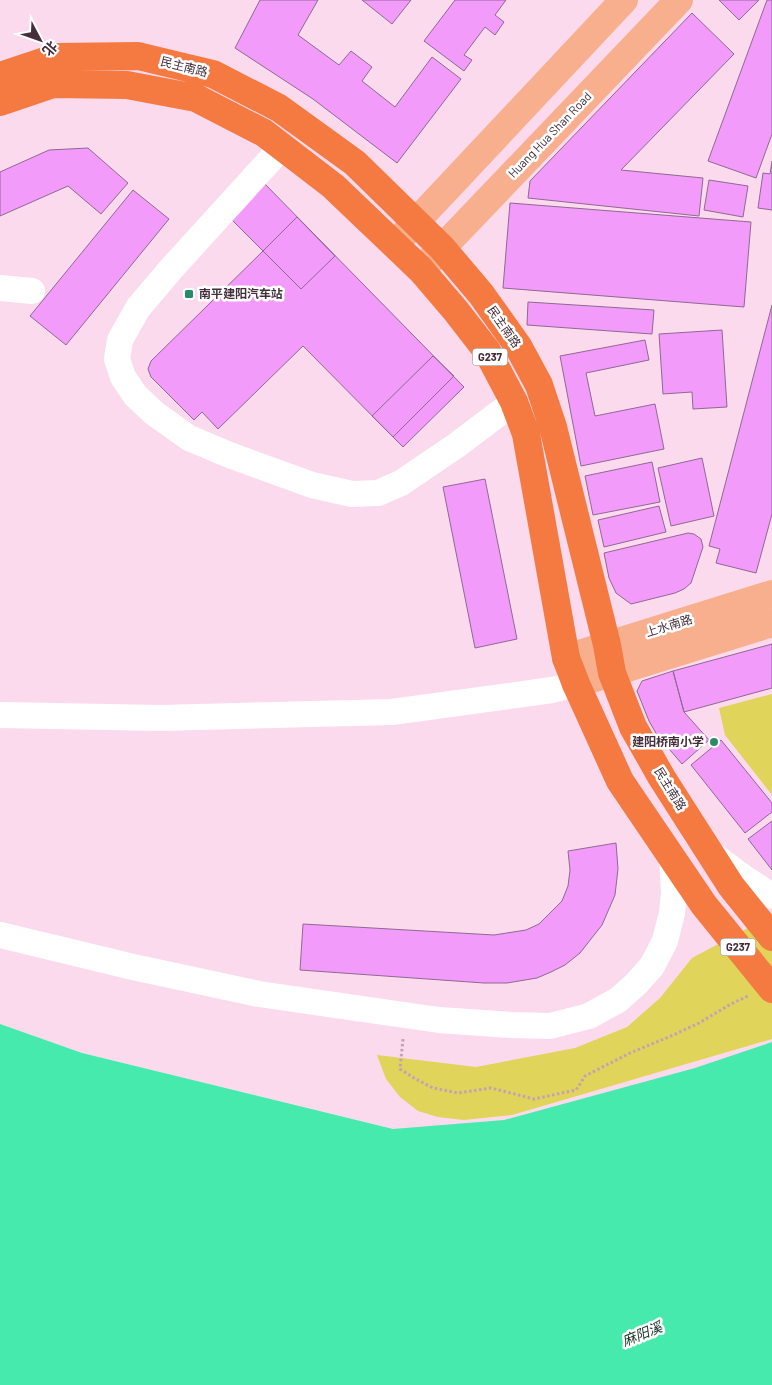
<svg xmlns="http://www.w3.org/2000/svg" width="772" height="1385" viewBox="0 0 772 1385" font-family="Barlow,'Noto Sans SC',sans-serif">
<style>
.green{fill:#e0d45b}
.water{fill:#47eaad}
.building{fill:#f29bfa;stroke:#8e6992}
.lines{fill:none;stroke-linecap:round;stroke-linejoin:round}
.path{stroke:#c2a3b4;stroke-width:3;stroke-dasharray:2.5 2.5;stroke-linecap:butt}
.minor{stroke:#fff;stroke-width:26}
.major{stroke:#f8af8e;stroke-width:28}
.highway{stroke:#f47a42;stroke-width:28}
.poi-dot{fill:#298c67;stroke:#fff;stroke-width:2}
.labels{text-anchor:middle;stroke-width:5;stroke-linejoin:round;paint-order:stroke}
.shield{fill:#fff;stroke:#7c6d75;stroke-width:1}
.shield-label{font-size:11px;font-weight:bold;fill:#442e3a}
.street-label{font-size:12px;fill:#442e3a;stroke:#fff}
.poi-label{font-size:12px;font-weight:bold;fill:#442e3a;stroke:#fff;text-anchor:start}
.water-label{font-size:14px;font-style:italic;fill:#1c352a;stroke:#fff}
</style>
<rect width="100%" height="100%" fill="#fcdaed"/>
<!-- green -->
<path class="green" d="M 772,694 L 772,795 L 725,735 L 719,708 Z
M 767,918 L 772,919 L 772,1039 L 512,1115 L 464,1120 L 438,1117 L 418,1111 L 400,1097 L 386,1079 L 377,1055 L 476,1067 L 575,1048 L 627,1027 L 660,998 L 692,958 Z"/>
<!-- water -->
<path class="water" d="M 0,1024 L 82,1053 L 393,1129 L 504,1120 L 695,1068 L 772,1042 L 772,1385 L 0,1385 Z"/>
<!-- building -->
<path class="building" d="M 260,0 L 318,0 L 298,35 L 339,65 L 351,51 L 372,67 L 362,81 L 395,107 L 432,57 L 461,79 L 397,163 L 313,99 L 235,48 Z
M 362,0 L 411,0 L 392,24 Z
M 455,0 L 506,0 L 495,15 L 504,22 L 495,35 L 485,27 L 464,55 L 472,60 L 464,71 L 424,41 Z
M 719,0 L 759,0 L 739,20 Z
M 767,0 L 772,0 L 772,134 L 756,178 L 708,161 Z
M 692,13 L 734,54 L 621,170 L 703,178 L 699,216 L 528,198 L 530,181 Z
M 88,148 L 128,183 L 101,214 L 68,186 L 0,216 L 0,172 L 49,150 Z
M 772,161 L 772,210 L 758,208 L 763,173 L 770,174 Z
M 709,180 L 748,186 L 743,217 L 704,210 Z
M 262,181 L 464,387 L 403,447 L 303,346 L 218,429 L 202,412 L 194,420 L 151,377 L 148,369 L 151,361 L 263,251 L 227,215 Z
M 133,190 L 169,219 L 66,345 L 30,316 Z
M 510,203 L 751,222 L 744,307 L 503,288 Z
M 297,217 L 335,256 L 301,289 L 263,251 Z
M 528,302 L 654,310 L 652,334 L 527,325 Z
M 772,305 L 772,514 L 756,573 L 716,563 L 720,549 L 709,546 Z
M 722,330 L 727,407 L 693,409 L 692,392 L 663,394 L 659,334 Z
M 645,340 L 649,360 L 586,373 L 595,416 L 655,404 L 664,449 L 581,466 L 560,356 Z
M 433,356 L 454,376 L 393,437 L 372,416 Z
M 702,458 L 714,516 L 671,526 L 658,468 Z
M 652,462 L 660,502 L 593,515 L 585,476 Z
M 485,479 L 517,639 L 475,648 L 443,487 Z
M 659,506 L 666,532 L 604,547 L 598,520 Z
M 688,533 L 694,534 L 701,539 L 703,547 L 691,583 L 684,589 L 675,593 L 631,604 L 616,593 L 609,578 L 604,553 Z
M 772,644 L 772,688 L 684,712 L 673,671 Z
M 673,671 L 684,712 L 709,740 L 682,764 L 657,735 L 649,721 L 637,691 L 642,681 Z
M 721,740 L 772,803 L 772,812 L 745,833 L 691,765 Z
M 772,821 L 772,870 L 748,839 Z
M 616,843 L 618,869 L 615,895 L 602,925 L 580,953 L 565,965 L 551,972 L 537,978 L 507,983 L 484,983 L 300,970 L 303,924 L 494,935 L 526,930 L 539,924 L 562,901 L 568,886 L 570,870 L 568,851 Z"/>
<g class="lines">
<!-- path -->
<path class="path" d="M 403,1039 L 400,1069 L 414,1078 L 433,1088 L 458,1093 L 491,1088 L 534,1099 L 576,1090 L 585,1076 L 630,1053 L 671,1036 L 699,1023 L 731,1004 L 748,996"/>
<!-- minor -->
<path class="minor" d="M 282,147 L 171,269 L 138,308 L 120,340 L 117,359 L 123,377 L 135,395 L 154,413 L 189,438 L 232,456 L 312,485 L 352,494 L 378,493 L 401,483 L 457,445 L 514,402
M 0,288 L 32,291
M 0,715 L 161,718 L 392,712 L 552,690 L 576,684
M 713,855 L 743,877 L 772,896
M 0,935 L 133,967 L 259,994 L 439,1020 L 512,1025 L 550,1026 L 589,1016 L 618,1000 L 636,984 L 652,966 L 665,941 L 672,913 L 674,892 L 672,857"/>
<!-- major -->
<path class="major" d="M 395,244 L 624,0
M 421,270 L 679,0
M 566,658 L 772,594
M 576,684 L 772,623"/>
<!-- highway -->
<path class="highway" d="M 0,76 L 57,57 L 138,56 L 213,74 L 279,108 L 355,163 L 442,248 L 481,294 L 518,346 L 539,385 L 553,427 L 607,645 L 612,673 L 633,727 L 662,778 L 731,886 L 772,937
M 0,102 L 53,84 L 127,85 L 196,98 L 264,133 L 333,186 L 421,270 L 456,311 L 487,351 L 514,402 L 526,434 L 566,658 L 576,684 L 620,781 L 704,905 L 772,989"/>
</g>
<!-- markers -->
<g class="poi-dot">
<rect x="184" y="289" width="10" height="10" rx="2.5"/>
<circle cx="714" cy="742" r="5"/>
</g>
<g class="labels">
<!-- shield labels -->
<g class="shield">
<rect x="472.5" y="348.5" width="35" height="17" rx="4"/>
<rect x="720.5" y="938.5" width="35" height="17" rx="4"/>
</g>
<g class="shield-label">
<text x="490" y="361">G237</text>
<text x="738" y="951">G237</text>
</g>
<!-- street labels -->
<g class="street-label">
<text transform="translate(184 67) rotate(14)" y="4">民主南路</text>
<text transform="translate(550 135) rotate(-46)" y="4">Huang Hua Shan Road</text>
<text transform="translate(504 327) rotate(55)" y="4">民主南路</text>
<text transform="translate(669 626) rotate(-17)" y="4">上水南路</text>
<text transform="translate(670 789) rotate(58)" y="4">民主南路</text>
</g>
<!-- poi labels -->
<g class="poi-label">
<text x="199" y="298">南平建阳汽车站</text>
<text x="704" y="746" text-anchor="end">建阳桥南小学</text>
</g>
<!-- water labels -->
<g class="water-label">
<text transform="translate(642 1334) rotate(-22)" y="5">麻阳溪</text>
</g>
</g>
<!-- north arrow -->
<g transform="translate(40 40) rotate(131)" stroke="#ffffff" stroke-width="4" paint-order="stroke">
<path d="M0-4L9 19L0 12L-9 19Z" fill="#442e3a"/>
<text y="-8" font-size="14" font-weight="bold" text-anchor="middle" fill="#442e3a">北</text>
</g>
</svg>
